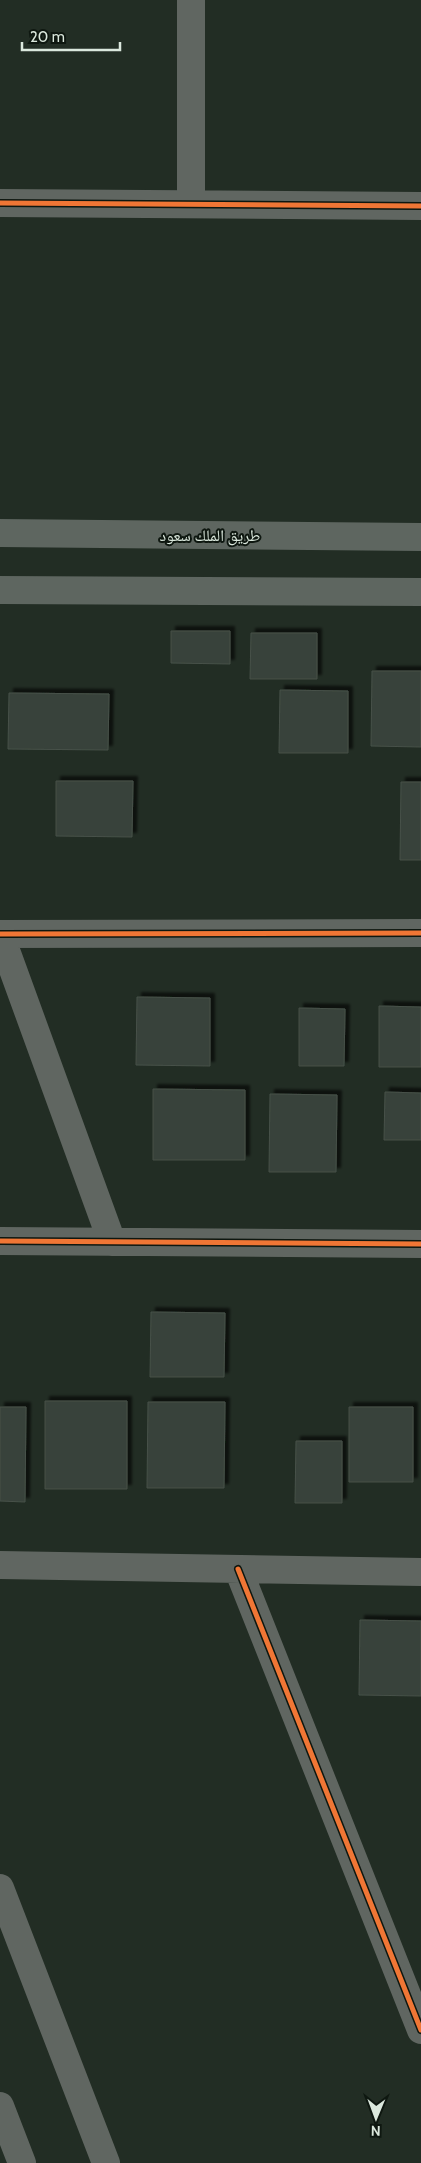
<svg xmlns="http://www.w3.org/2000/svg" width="421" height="2163" viewBox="0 0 421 2163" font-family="Cabin,'Noto Naskh Arabic',sans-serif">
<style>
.building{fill:#38423a;stroke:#475149;filter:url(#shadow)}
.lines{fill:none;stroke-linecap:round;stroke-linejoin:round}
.minor{stroke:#606661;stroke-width:28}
.major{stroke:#5e6660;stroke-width:28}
.cycleway-casing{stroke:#0e1710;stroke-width:8}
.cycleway{stroke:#f07635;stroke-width:5}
.labels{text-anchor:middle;stroke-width:4;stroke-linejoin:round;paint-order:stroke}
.street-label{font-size:16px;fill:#dbe8dd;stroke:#0e1710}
</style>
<defs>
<filter id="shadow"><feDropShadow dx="4.5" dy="-4.5" stdDeviation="1" flood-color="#0009"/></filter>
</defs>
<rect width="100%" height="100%" fill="#222d24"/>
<!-- building -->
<path class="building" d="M 171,631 L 230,631 L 230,664 L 171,663 Z
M 251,633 L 317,633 L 317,679 L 250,679 Z
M 372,671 L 421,671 L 421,747 L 371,746 Z
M 280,690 L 348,691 L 348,753 L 279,753 Z
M 9,693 L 109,694 L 108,750 L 8,749 Z
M 56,781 L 133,781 L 132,837 L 56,836 Z
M 401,782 L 421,782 L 421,860 L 400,860 Z
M 137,997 L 210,998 L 210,1066 L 136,1065 Z
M 379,1006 L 421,1007 L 421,1067 L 379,1067 Z
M 299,1008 L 345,1009 L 344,1066 L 299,1066 Z
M 153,1089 L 245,1090 L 245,1160 L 153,1160 Z
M 385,1092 L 421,1093 L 421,1140 L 384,1140 Z
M 270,1094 L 337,1095 L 336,1172 L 269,1172 Z
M 151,1312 L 225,1313 L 224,1377 L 150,1377 Z
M 45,1401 L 127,1401 L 127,1489 L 45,1489 Z
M 148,1402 L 225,1402 L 224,1488 L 147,1488 Z
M 0,1407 L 26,1407 L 25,1502 L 0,1501 Z
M 349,1407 L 413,1407 L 413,1482 L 349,1482 Z
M 296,1441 L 342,1441 L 342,1503 L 295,1503 Z
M 360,1620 L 421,1621 L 421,1696 L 359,1695 Z"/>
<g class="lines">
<!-- minor -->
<path class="minor" d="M 191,0 L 191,204
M 0,203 L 421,206
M 0,934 L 421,933
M 0,934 L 112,1242
M 0,1241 L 421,1244
M 0,1565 L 421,1572
M 238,1569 L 421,2030
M 0,1888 L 106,2163
M 0,2106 L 22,2163"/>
<!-- major -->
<path class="major" d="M 0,533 L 421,537
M 0,590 L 421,592"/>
<!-- cycleway casing -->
<g class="cycleway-casing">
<path id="cycleway" d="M 0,203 L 421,206
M 0,934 L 421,933
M 0,1241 L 421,1244
M 238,1569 L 421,2030"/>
</g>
<!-- cycleway -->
<use href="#cycleway" class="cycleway"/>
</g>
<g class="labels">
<!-- street labels -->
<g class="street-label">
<text x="210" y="541">طريق الملك سعود</text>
</g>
</g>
<!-- north arrow -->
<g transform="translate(376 2118) rotate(181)" stroke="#0e1710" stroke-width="4" paint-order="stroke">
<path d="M0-4L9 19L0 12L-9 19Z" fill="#dbe8dd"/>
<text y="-8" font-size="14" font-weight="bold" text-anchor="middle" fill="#dbe8dd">N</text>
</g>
<!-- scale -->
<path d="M22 42v8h98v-8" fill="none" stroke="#dbe8dd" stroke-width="2.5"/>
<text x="30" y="42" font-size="15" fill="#dbe8dd" stroke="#0e1710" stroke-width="4" paint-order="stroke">20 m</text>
</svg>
